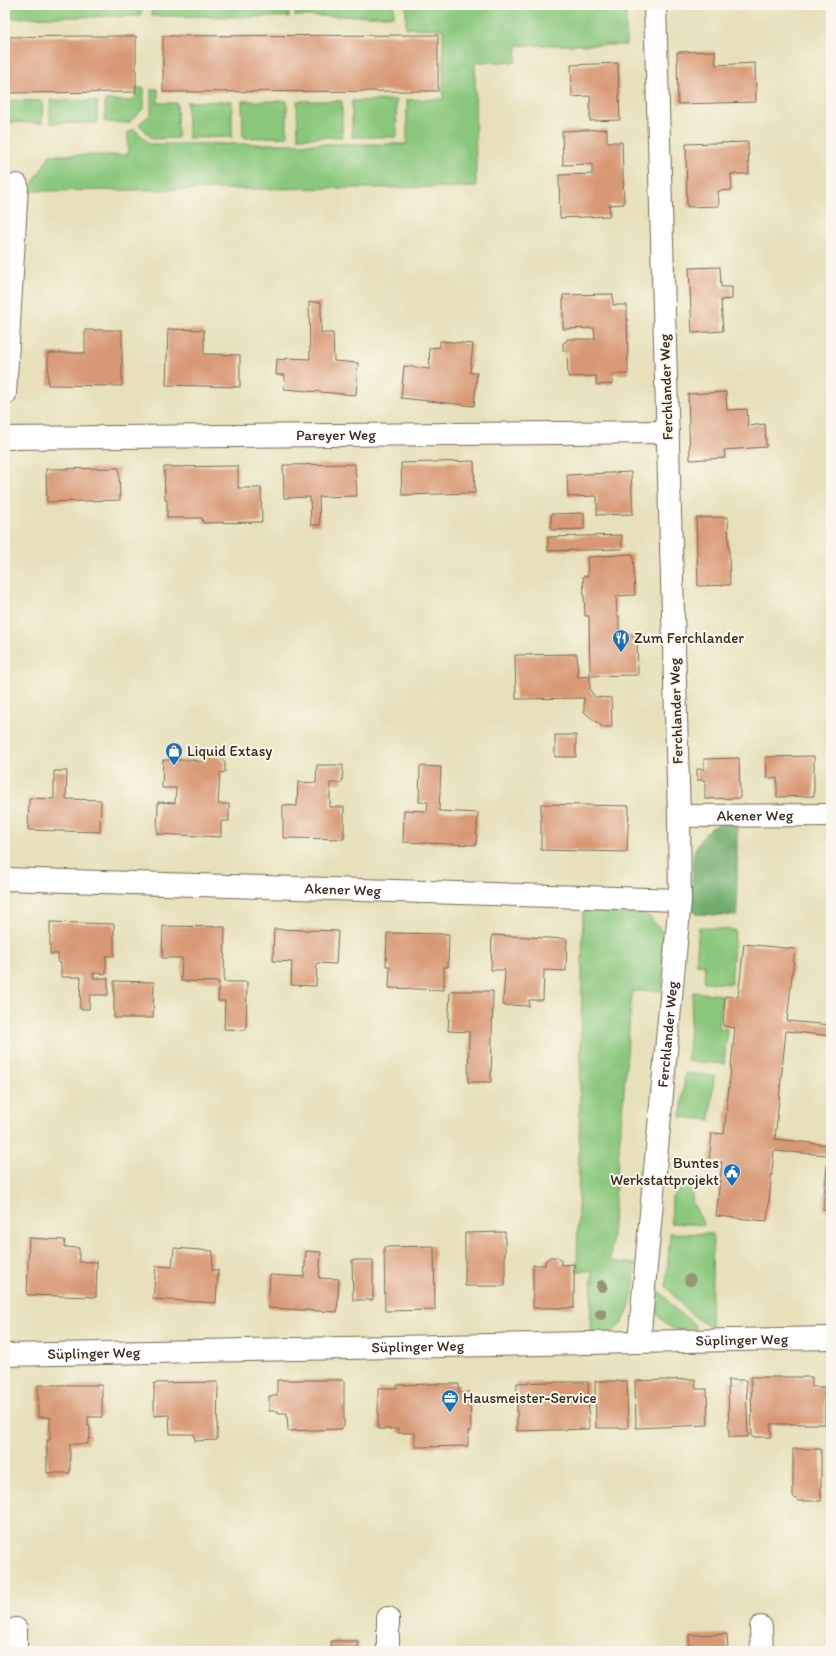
<svg xmlns="http://www.w3.org/2000/svg" width="836" height="1656" viewBox="0 0 836 1656" font-family="Itim,sans-serif">
<style>
.green{fill:#8ac77d;stroke:#62784e}
.forest{fill:#6fac6c;stroke:#556b45}
.building{fill:#d89874}
.lines{fill:none;stroke-linecap:round;stroke-linejoin:round}
.street-casing{stroke:#776a55;stroke-width:24}
.street{stroke:#fff;stroke-width:22}
.tree{fill:#969674}
.labels{text-anchor:middle;stroke-width:4;stroke-linejoin:round;paint-order:stroke}
.street-label{font-size:15px;fill:#3b2a1e;stroke:#fbf7ec}
.poi-label{font-size:15px;fill:#3b2a1e;stroke:#fbf7ec;text-anchor:start}
</style>
<rect width="100%" height="100%" fill="#fbf7ec"/>
<filter id="ink" filterUnits="userSpaceOnUse"><feTurbulence type="fractalNoise" baseFrequency=".025" numOctaves="2"/><feDisplacementMap in="SourceGraphic" scale="8" xChannelSelector="R" yChannelSelector="G"/><feConvolveMatrix kernelMatrix="1 2 1 2 8 2 1 2 1" color-interpolation-filters="sRGB"/></filter>
<filter id="wash" filterUnits="userSpaceOnUse"><feTurbulence type="fractalNoise" baseFrequency=".012" numOctaves="4" result="noise"/><feDisplacementMap in="SourceGraphic" scale="16" xChannelSelector="R" yChannelSelector="G"/><feGaussianBlur stdDeviation="0.9" result="paint"/><feColorMatrix in="noise" values="0 0 0 0 0 0 0 0 0 0 0 0 0 0 0 0 0 1.4 0 .05"/><feComposite in="paint" operator="in"/></filter>
<g filter="url(#wash)">
<rect width="100%" height="100%" fill="#e7e0ba"/>
<!-- green -->
<path class="green" d="M 5,5 L 141,5 L 141,16 L 5,18 Z
M 152,5 L 289,5 L 289,17 L 152,16 Z
M 295,5 L 394,5 L 394,16 L 295,16 Z
M 406,5 L 626,5 L 626,45 L 517,45 L 516,62 L 475,62 L 476,187 L 28,191 L 50,155 L 128,155 L 128,133 L 134,129 L 150,144 L 407,144 L 407,100 L 443,99 L 443,29 L 406,28 Z
M 136,88 L 144,88 L 144,108 L 129,123 L 105,122 L 105,100 L 131,101 L 136,96 Z
M 151,89 L 158,89 L 158,103 L 177,103 L 178,138 L 152,139 L 139,124 L 151,114 Z
M 5,100 L 43,101 L 42,123 L 5,122 Z
M 50,100 L 97,101 L 97,123 L 50,123 Z
M 396,100 L 397,137 L 352,137 L 352,101 Z
M 232,101 L 232,137 L 188,138 L 187,102 Z
M 242,101 L 287,101 L 287,137 L 243,138 Z
M 297,101 L 342,101 L 342,137 L 298,138 Z
M 583,911 L 630,911 L 649,916 L 664,934 L 662,991 L 632,991 L 610,1261 L 636,1264 C 634,1283 632,1323 611,1332 C 605,1335 596,1333 590,1333 L 592,1271 L 577,1271 Z
M 699,927 L 735,930 L 731,984 L 704,982 L 705,965 L 696,964 Z
M 693,992 L 722,995 L 719,1028 L 727,1029 L 724,1064 L 687,1061 Z
M 685,1073 L 714,1076 L 710,1120 L 681,1117 Z
M 690,1180 L 693,1203 L 704,1225 L 671,1223 L 672,1197 Z
M 670,1233 L 713,1234 L 711,1327 C 692,1319 679,1302 666,1286 Z
M 654,1284 L 674,1308 L 693,1323 L 697,1329 C 689,1329 679,1330 672,1328 C 669,1327 666,1324 664,1322 C 653,1312 652,1299 654,1284 Z"/>
<!-- forest -->
<path class="forest" d="M 737,822 L 737,916 L 696,914 L 691,904 L 694,851 L 701,839 L 710,829 L 721,823 Z"/>
<g id="blocks">
<!-- building -->
<path class="building" d="M 438,35 L 438,91 L 163,92 L 163,36 Z
M 82,36 L 136,36 L 136,92 L 5,93 L 5,37 Z
M 715,51 L 716,65 L 755,63 L 756,102 L 678,104 L 677,52 Z
M 618,63 L 620,120 L 590,121 L 590,96 L 572,97 L 571,65 Z
M 607,129 L 607,142 L 622,142 L 624,204 L 609,205 L 610,216 L 560,218 L 559,175 L 592,174 L 592,164 L 563,165 L 562,131 Z
M 748,142 L 749,174 L 731,174 L 732,190 L 718,191 L 719,206 L 687,207 L 686,144 Z
M 720,267 L 721,287 L 732,287 L 732,299 L 721,300 L 723,331 L 692,333 L 689,268 Z
M 613,294 L 613,305 L 627,305 L 628,374 L 612,374 L 612,384 L 596,385 L 596,376 L 568,377 L 567,352 L 563,350 L 563,343 L 567,341 L 567,339 L 595,339 L 594,328 L 563,329 L 563,295 Z
M 309,302 L 321,302 L 321,333 L 333,333 L 334,361 L 358,363 L 356,395 L 284,389 L 285,375 L 276,375 L 277,359 L 286,360 L 286,358 L 310,359 Z
M 168,329 L 204,330 L 204,354 L 240,355 L 240,387 L 166,385 Z
M 85,330 L 122,330 L 122,386 L 48,385 L 48,353 L 85,353 Z
M 440,341 L 473,344 L 470,373 L 477,373 L 474,406 L 401,398 L 404,366 L 430,369 L 429,348 L 440,347 Z
M 726,392 L 727,410 L 747,409 L 748,426 L 765,424 L 766,447 L 724,450 L 725,458 L 690,460 L 688,394 Z
M 474,461 L 475,493 L 402,495 L 401,463 Z
M 355,464 L 357,496 L 319,497 L 320,525 L 311,525 L 310,497 L 284,498 L 283,465 Z
M 238,466 L 238,488 L 261,488 L 262,522 L 203,523 L 202,518 L 167,518 L 167,500 L 165,500 L 164,467 Z
M 119,468 L 120,500 L 47,502 L 46,469 Z
M 631,472 L 633,514 L 597,515 L 597,496 L 568,497 L 567,475 Z
M 584,513 L 584,529 L 551,530 L 551,514 Z
M 728,517 L 730,585 L 698,586 L 696,518 Z
M 622,535 L 622,549 L 548,551 L 548,537 Z
M 633,554 L 635,595 L 616,596 L 617,616 L 619,616 L 619,635 L 637,635 L 638,675 L 590,676 L 589,616 L 585,616 L 583,576 L 588,576 L 587,557 Z
M 577,654 L 578,677 L 590,676 L 590,690 L 595,697 L 611,698 L 612,727 L 603,727 L 584,712 L 584,698 L 516,699 L 515,655 Z
M 555,735 L 576,735 L 576,757 L 555,757 Z
M 206,756 L 220,757 L 225,763 L 225,772 L 220,773 L 218,804 L 229,804 L 229,821 L 221,821 L 221,837 L 157,834 L 158,802 L 175,803 L 176,788 L 162,788 L 163,760 L 192,760 L 205,762 Z
M 814,756 L 814,796 L 777,797 L 777,778 L 767,778 L 766,757 Z
M 739,758 L 740,798 L 705,799 L 705,780 L 697,780 L 697,769 L 704,769 L 704,759 Z
M 317,765 L 343,765 L 342,783 L 330,783 L 330,807 L 344,807 L 344,839 L 283,838 L 283,805 L 297,806 L 298,782 L 316,783 Z
M 420,766 L 441,767 L 439,811 L 478,813 L 476,845 L 403,842 L 404,810 L 427,811 L 428,802 L 419,802 Z
M 54,771 L 67,771 L 66,799 L 101,800 L 100,832 L 28,830 L 29,798 L 54,799 Z
M 541,804 L 629,806 L 627,852 L 541,850 Z
M 50,922 L 114,924 L 114,956 L 106,956 L 106,974 L 93,973 L 93,978 L 108,978 L 108,995 L 90,995 L 89,1009 L 80,1009 L 81,977 L 61,977 L 61,963 L 58,963 L 58,954 L 50,954 Z
M 163,926 L 225,927 L 224,982 L 247,982 L 246,1030 L 224,1029 L 225,1001 L 218,1001 L 219,982 L 181,981 L 182,958 L 162,958 Z
M 274,929 L 338,931 L 336,964 L 317,963 L 316,986 L 291,985 L 292,962 L 273,961 Z
M 387,933 L 449,934 L 448,967 L 444,967 L 444,990 L 389,988 L 390,966 L 386,966 Z
M 492,935 L 567,939 L 566,971 L 544,970 L 543,1000 L 529,1000 L 529,1006 L 503,1005 L 505,970 L 491,970 Z
M 744,944 L 795,949 L 787,1021 L 831,1025 L 831,1036 L 786,1031 L 775,1139 L 829,1145 L 831,1136 L 831,1211 L 823,1210 L 828,1155 L 774,1151 L 767,1221 L 716,1216 L 722,1162 L 709,1161 L 712,1133 L 724,1134 L 735,1028 L 723,1026 L 725,996 L 738,997 Z
M 114,981 L 154,982 L 153,1018 L 114,1018 Z
M 450,991 L 493,991 L 491,1082 L 468,1082 L 469,1032 L 448,1031 Z
M 505,1232 L 505,1286 L 465,1286 L 465,1233 Z
M 29,1238 L 65,1240 L 64,1247 L 79,1248 L 79,1262 L 97,1262 L 96,1297 L 27,1295 Z
M 434,1246 L 435,1310 L 385,1311 L 384,1247 Z
M 174,1248 L 213,1251 L 212,1270 L 218,1270 L 216,1303 L 153,1299 L 156,1266 L 172,1267 Z
M 306,1251 L 321,1252 L 319,1278 L 339,1279 L 337,1312 L 268,1308 L 270,1275 L 304,1277 Z
M 550,1257 L 557,1257 L 561,1261 L 561,1265 L 574,1264 L 574,1308 L 533,1308 L 533,1265 L 545,1265 L 545,1261 Z
M 352,1260 L 373,1260 L 373,1300 L 353,1300 Z
M 751,1377 L 812,1377 L 812,1387 L 825,1387 L 825,1424 L 771,1424 L 771,1437 L 752,1437 Z
M 695,1379 L 696,1389 L 707,1389 L 708,1425 L 636,1428 L 635,1381 Z
M 277,1380 L 344,1380 L 344,1426 L 341,1429 L 288,1431 L 287,1413 L 278,1413 L 278,1411 L 269,1411 L 269,1396 L 277,1396 Z
M 728,1380 L 746,1380 L 748,1437 L 729,1437 Z
M 595,1381 L 627,1381 L 628,1428 L 596,1428 Z
M 218,1382 L 217,1440 L 195,1441 L 194,1434 L 170,1434 L 169,1415 L 154,1416 L 154,1383 Z
M 552,1382 L 588,1382 L 589,1429 L 517,1431 L 517,1383 Z
M 434,1384 L 459,1384 L 459,1393 L 470,1392 L 471,1431 L 468,1431 L 468,1446 L 415,1447 L 415,1433 L 398,1433 L 398,1429 L 378,1429 L 378,1388 L 397,1388 L 397,1385 Z
M 38,1385 L 102,1385 L 102,1417 L 88,1417 L 88,1426 L 90,1426 L 90,1439 L 88,1439 L 88,1444 L 70,1444 L 70,1473 L 47,1473 L 47,1440 L 50,1440 L 50,1417 L 38,1417 Z
M 793,1449 L 821,1449 L 821,1501 L 798,1501 L 793,1496 Z
M 727,1634 L 728,1651 L 689,1651 L 689,1635 Z
M 331,1641 L 358,1641 L 358,1651 L 331,1651 Z"/>
</g>
</g>
<g filter="url(#ink)">
<use href="#blocks" fill-opacity="0" stroke="#776a55" stroke-width="1"/>
<g class="lines">
<!-- street casing -->
<g class="street-casing">
<g id="street">
<path d="M 5,394 L 17,185"/>
<path id="s1" d="M 5,438 L 668,432"/>
<path id="s2" d="M 679,816 L 831,815"/>
<path id="s3" d="M 5,879 L 680,900"/>
<path id="s4" d="M 639,1342 L 680,900 L 679,816 L 655,5"/>
<path id="s5" d="M 5,1355 L 831,1338"/>
<path d="M 388,1618 L 388,1651"/>
<path d="M 761,1627 L 762,1651"/>
<path d="M 16,1629 L 16,1651"/>
</g>
</g>
<!-- street -->
<use href="#street" class="street"/>
</g>
<!-- trees -->
<g class="tree">
<circle cx="690" cy="1280" r="6"/>
<circle cx="602" cy="1286" r="6"/>
<circle cx="601" cy="1314" r="6"/>
</g>
</g>
<!-- icons -->
<defs>
<g id="restaurant-pin" transform="scale(0.9)"><path d="M0 17L-7.5 6A9.5 9.5 0 1 1 7.5 6Z" fill="#1f6fb2" stroke="#fbf7ec"/><path d="M-5-6h1v4h1v-4h1v4h1v-4h1v5L-1.5 .5V6h-2V.5L-5-1ZM5-6V6H3V1.5H1.5Q1.5-4 5-6Z" fill="#fff"/></g>
<g id="shop-pin" transform="scale(0.9)"><path d="M0 17L-7.5 6A9.5 9.5 0 1 1 7.5 6Z" fill="#1f6fb2" stroke="#fbf7ec"/><path d="M-5-2.5h2.3a2.7 3.5 0 0 1 5.4 0H5L5.5 6h-11ZM-1.5-2.5h3a1.5 2.3 0 0 0-3 0Z" fill="#fff"/></g>
<g id="civic-pin" transform="scale(0.9)"><path d="M0 17L-7.5 6A9.5 9.5 0 1 1 7.5 6Z" fill="#1f6fb2" stroke="#fbf7ec"/><path d="M-.6-6.5H3V-4.5H.6V-3L4-1V1h2V6H-6V1h2V-1L-.6-3ZM-1.2 2.5V6h2.4V2.5Z" fill="#fff"/></g>
<g id="office-pin" transform="scale(0.9)"><path d="M0 17L-7.5 6A9.5 9.5 0 1 1 7.5 6Z" fill="#1f6fb2" stroke="#fbf7ec"/><path d="M-6-3h4V-5.5h4V-3h4V5H-6ZM-1-4.5V-3h2v-1.5ZM-6 0V1H6V0Z" fill="#fff"/></g>
</defs>
<g fill-rule="evenodd">
<use href="#restaurant-pin" x="621" y="638"/>
<use href="#shop-pin" x="174" y="751"/>
<use href="#civic-pin" x="732" y="1172"/>
<use href="#office-pin" x="450" y="1398"/>
</g>
<g class="labels">
<!-- street labels -->
<g class="street-label">
<text transform="translate(666 387) rotate(-92)" y="5">Ferchlander Weg</text>
<text dy="5" stroke="none"><textPath href="#s1" startOffset="331">Pareyer Weg</textPath></text>
<text transform="translate(676 711) rotate(-92)" y="5">Ferchlander Weg</text>
<text dy="5" stroke="none"><textPath href="#s2" startOffset="76">Akener Weg</textPath></text>
<text dy="5" stroke="none"><textPath href="#s3" startOffset="338">Akener Weg</textPath></text>
<text dy="5" stroke="none"><textPath href="#s4" startOffset="309">Ferchlander Weg</textPath></text>
<text dy="5" stroke="none"><textPath href="#s5" startOffset="737">Süplinger Weg</textPath></text>
<text dy="5" stroke="none"><textPath href="#s5" startOffset="413">Süplinger Weg</textPath></text>
<text dy="5" stroke="none"><textPath href="#s5" startOffset="89">Süplinger Weg</textPath></text>
</g>
<!-- poi labels -->
<g class="poi-label">
<text x="634" y="643">Zum Ferchlander</text>
<text x="187" y="756">Liquid Extasy</text>
<text x="719" y="1168" text-anchor="end">Buntes<tspan x="719" dy="17">Werkstattprojekt</tspan></text>
<text x="463" y="1403">Hausmeister-Service</text>
</g>
</g>
<!-- margin -->
<rect width="836" height="1656" fill="none" stroke="#fbf7ec" stroke-width="20"/>
</svg>
